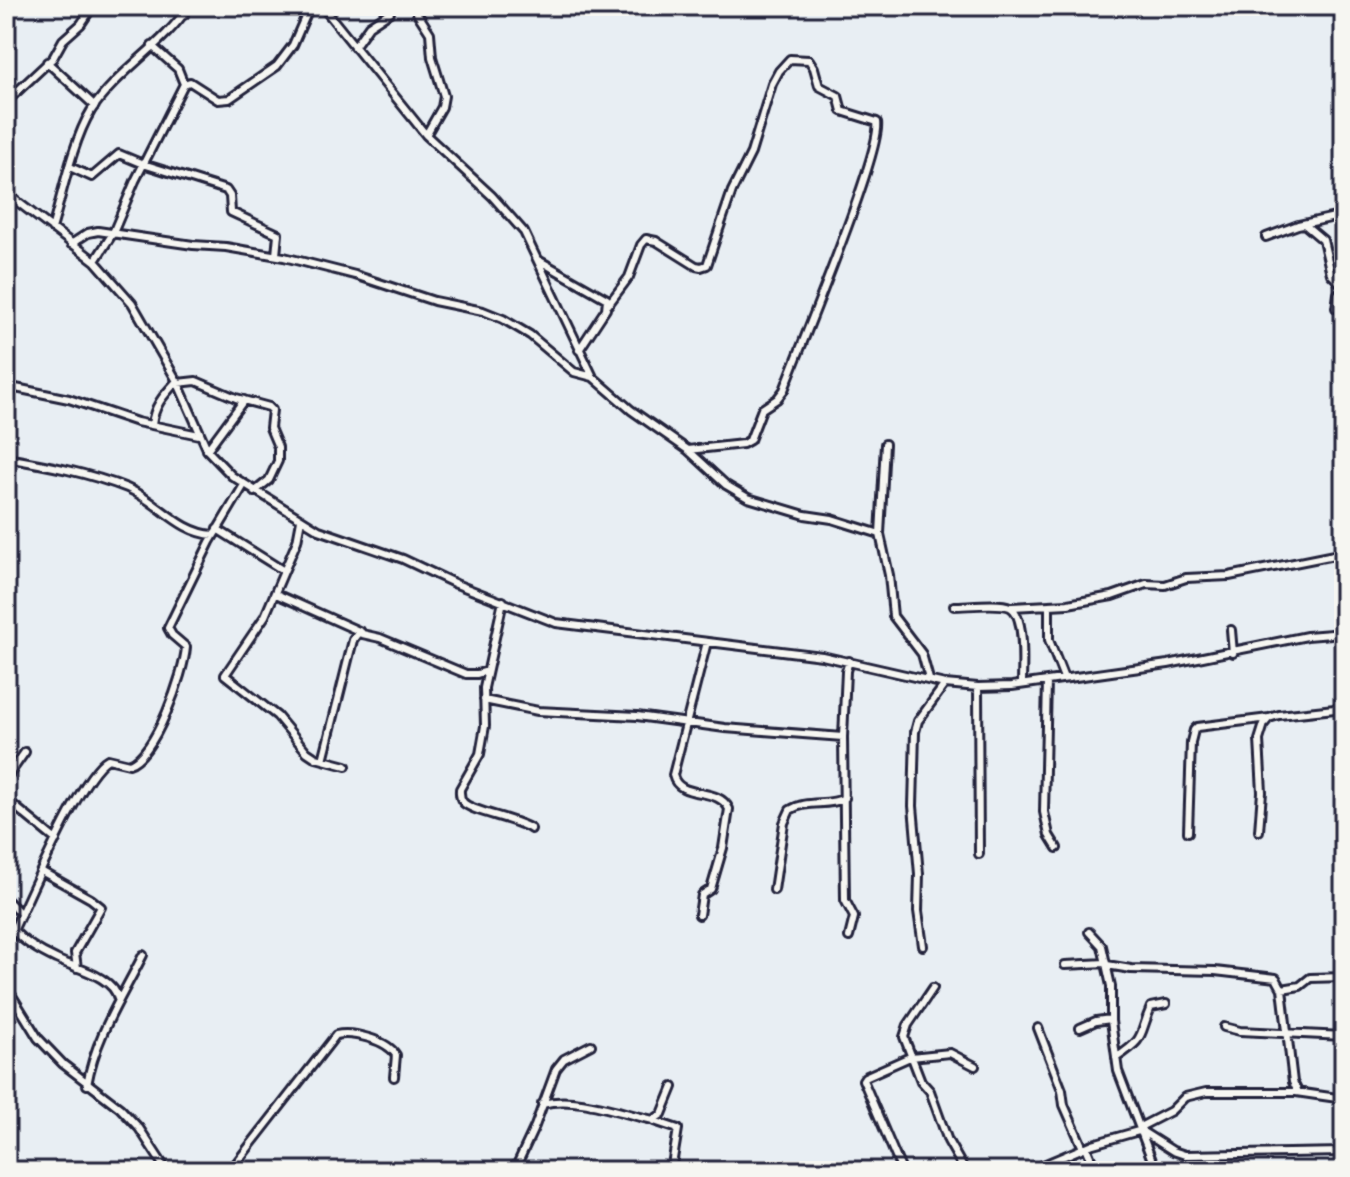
<svg xmlns="http://www.w3.org/2000/svg" width="1350" height="1177" viewBox="0 0 1350 1177" font-family="'Architects Daughter',sans-serif">
<style>
.lines{fill:none;stroke-linecap:round;stroke-linejoin:round}
.street-casing{stroke:#22223b;stroke-width:12}
.street{stroke:#f6f6f2;stroke-width:6}
</style>
<rect width="100%" height="100%" fill="#e8eef3"/>
<filter id="ink" filterUnits="userSpaceOnUse"><feTurbulence type="fractalNoise" baseFrequency=".0125" numOctaves="2"/><feDisplacementMap in="SourceGraphic" scale="16" xChannelSelector="R" yChannelSelector="G"/><feConvolveMatrix kernelMatrix="1 2 1 2 8 2 1 2 1" color-interpolation-filters="sRGB"/></filter>
<g filter="url(#ink)">
<g class="lines">
<!-- street casing -->
<g class="street-casing">
<path id="street" d="M 167,6 L 184,15
M 322,6 L 426,135 L 492,196 L 524,232 L 593,377
M 417,13 L 430,33 L 432,57 L 444,96 L 442,107 L 426,135
M 152,46 L 178,69 L 184,84
M 354,47 L 369,26 L 390,12
M 47,62 L 95,106
M 6,102 L 53,58 L 63,40 L 81,24 L 93,6
M 70,167 L 92,177 L 119,154 L 143,164 L 226,190 L 230,196 L 231,212 L 278,234 L 276,255
M 6,193 L 95,261 L 132,303 L 177,381 L 208,451 L 232,476 L 319,530 L 403,559 L 456,584 L 556,623 L 822,656 L 945,684 L 978,687 L 1012,686 L 1168,664 L 1307,636 L 1344,633
M 1304,224 L 1323,240 L 1331,274 L 1344,287
M 52,229 C 62,195 73,140 91,111 C 118,70 163,46 189,6
M 1266,237 L 1298,225 L 1344,215
M 71,244 L 88,233 L 98,231 L 193,245 L 226,247 L 284,257 L 355,275 L 434,301 L 483,311 L 503,319 L 530,335 L 574,372 L 593,377 L 631,410 L 688,450 L 743,444 L 750,440 L 762,409 L 777,399 L 784,390 C 799,350 883,149 877,122 L 842,111 L 838,96 L 819,86 L 814,68 L 809,60 L 790,59 L 779,71 L 772,84 L 751,153 L 732,191 L 707,265 L 701,267 L 696,266 L 656,241 L 646,239 L 641,245 L 629,277 L 608,305
M 95,261 L 113,233 L 135,181 L 184,84 L 190,82 L 218,100 L 229,99 L 277,66 L 293,45 L 310,6
M 540,261 L 607,299 L 606,309 L 579,350
M 1336,308 L 1338,294 L 1344,287
M 178,383 L 196,381 L 236,398 L 269,407 L 272,410 L 270,428 L 278,447 L 278,461 L 269,480 L 254,492
M 6,386 L 69,399 L 137,422 L 199,435
M 152,425 C 154,405 164,395 177,381
M 885,444 L 880,534 L 889,575 L 893,616 L 922,654 L 929,679
M 207,450 L 244,400
M 688,450 L 726,485 L 748,498 L 805,515 L 832,519 L 880,534
M 6,458 C 47,465 89,473 127,488 C 158,501 179,533 214,535
M 301,520 L 297,541 L 265,616 L 225,675 L 277,716 L 307,752 L 316,758 L 346,766
M 217,529 L 284,571
M 276,594 L 361,632
M 503,601 L 484,688 L 485,726 L 480,754 L 460,789 C 460,793 459,797 463,802 C 471,812 515,818 531,829
M 954,606 C 967,606 1000,602 1010,607 C 1026,615 1022,667 1022,684
M 1049,606 L 1049,640 L 1064,678
M 1012,607 L 1068,604 L 1112,596 L 1146,584 L 1165,585 L 1186,578 L 1229,576 L 1344,553
M 1231,630 L 1233,653
M 1047,681 L 1044,812 L 1049,835 L 1057,848
M 978,687 L 979,854
M 484,700 L 538,711 L 637,716 L 725,728 L 843,737
M 323,760 L 353,640 L 358,633 L 380,638 L 466,674 L 477,674 L 487,671
M 6,779 L 25,752
M 6,799 L 56,840
M 1259,831 L 1262,792 L 1259,740 L 1264,724 L 1269,718 L 1279,715 L 1344,708
M 1188,832 L 1191,742 L 1194,730 L 1197,727 L 1269,718
M 41,871 L 91,899 L 101,907 L 75,953 L 77,968
M 774,890 L 784,823 L 790,810 C 807,799 828,807 845,798
M 6,899 L 21,914
M 699,915 L 702,895 L 711,889 L 723,848 L 729,809 C 718,785 679,801 673,775 L 707,642
M 14,931 C 25,943 41,952 56,959 C 74,968 114,976 118,999
M 1089,932 L 1102,946 L 1111,986 L 1111,1021 L 1118,1071 L 1156,1171
M 849,937 L 854,917 L 845,900 L 843,737 L 846,671 L 849,661
M 6,945 C 25,909 79,775 108,759 L 129,764 C 155,756 184,674 186,647 L 172,635 L 168,628 L 210,542 L 244,485
M 923,946 L 918,911 L 919,874 L 913,806 L 915,732 L 918,721 L 945,684
M 1065,965 L 1106,963
M 1107,965 L 1131,969 L 1215,971 L 1276,978 L 1282,989 L 1293,1082 L 1298,1092
M 6,986 L 38,1038 L 63,1064 L 120,1108 L 139,1128 L 167,1171
M 933,988 L 908,1025 L 904,1037 L 921,1081 L 930,1091 L 948,1141 L 965,1171
M 1282,989 L 1300,986 L 1310,978 L 1344,977
M 1224,1027 L 1240,1031 L 1344,1036
M 1038,1028 L 1062,1090 L 1064,1105 L 1083,1148
M 1080,1028 L 1096,1021 L 1111,1019
M 911,1057 L 950,1053 L 975,1066
M 1116,1058 C 1147,1037 1138,1037 1151,1007 L 1166,1004
M 87,1085 C 95,1037 122,997 143,955
M 542,1104 C 577,1095 619,1113 653,1120 L 662,1114 L 673,1087
M 654,1121 L 678,1129 L 671,1171
M 1140,1127 L 1171,1111 L 1185,1097 L 1206,1092 L 1296,1092 L 1344,1099
M 1143,1132 L 1173,1151 L 1185,1155 L 1344,1152
M 1086,1147 L 1096,1171
M 230,1171 L 336,1035 C 352,1031 387,1040 396,1055 L 394,1077
M 514,1171 L 535,1126 L 556,1069 L 564,1059 L 591,1045
M 902,1171 L 863,1080 L 865,1077 L 910,1057
M 1029,1171 L 1093,1144 L 1142,1130"/>
</g>
<!-- street -->
<use href="#street" class="street"/>
</g>
</g>
<!-- margin -->
<rect width="1350" height="1177" fill="none" stroke="#f6f6f2" stroke-width="32"/>
<rect x="16" y="16" width="1318" height="1145" fill="none" stroke="#22223b" stroke-width="3" filter="url(#ink)"/>
</svg>
